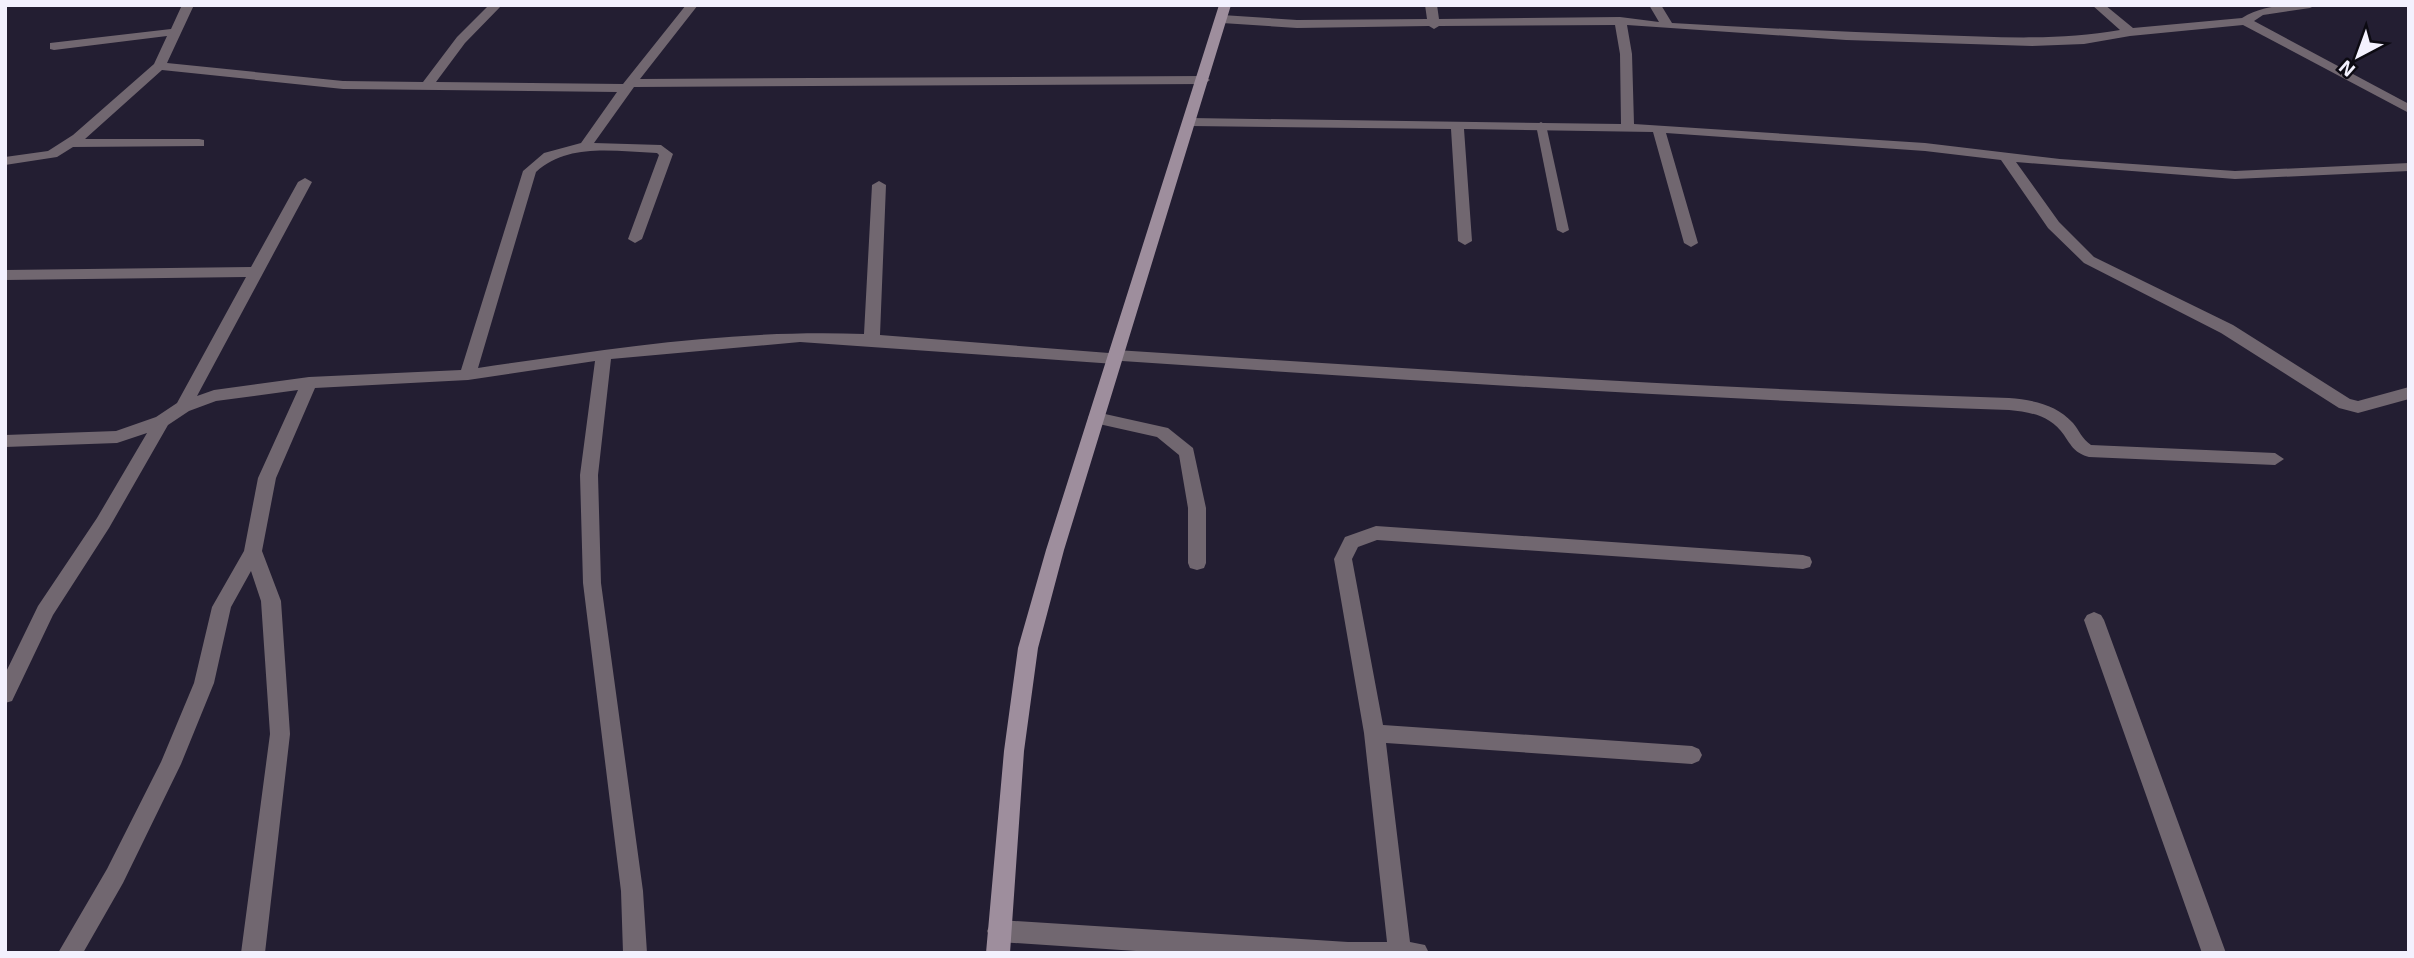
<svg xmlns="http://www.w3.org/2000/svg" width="2414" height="958" viewBox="0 0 2414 958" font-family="'Exo 2',sans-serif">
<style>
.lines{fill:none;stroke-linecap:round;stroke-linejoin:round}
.lane{fill:#716770;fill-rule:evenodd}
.street{fill:#716770;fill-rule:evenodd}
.secondary{fill:#9e8e9d;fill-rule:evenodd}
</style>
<rect width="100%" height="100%" fill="#231e32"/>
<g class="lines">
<!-- lane -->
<path class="lane" d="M 1541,122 L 1546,125 L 1569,230 L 1563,233 L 1557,230 L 1536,125 Z"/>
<!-- street -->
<path class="street" d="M 182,5 L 194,5 L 167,63 L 343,81 L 423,82 L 457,37 L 489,5 L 502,5 L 465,43 L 436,82 L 623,84 L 686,5 L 698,5 L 640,79 L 1204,76 L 1210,80 L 1204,84 L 634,87 L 594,143 L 661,145 L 673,154 L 642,239 L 635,243 L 628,239 L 659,155 L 657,153 C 616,152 569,142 536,172 L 478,368 C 608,349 732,329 864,334 L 872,185 L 879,181 L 886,185 L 880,335 L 1109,353 L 1116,350 C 1414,369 1711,389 2009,398 C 2032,400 2056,404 2073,423 C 2079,430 2082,439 2091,445 L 2275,453 L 2284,459 L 2275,465 L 2089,457 C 2075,453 2072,447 2064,435 C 2051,416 2031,412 2009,410 C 1713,400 1418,381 1122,361 L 1115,364 L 800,342 L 611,359 L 598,475 L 601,583 L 643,891 L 647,953 L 623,953 L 621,891 L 583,583 L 580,475 L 595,361 L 468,380 L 315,388 L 276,478 L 262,551 L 281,601 L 290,734 L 265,953 L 241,953 L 270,734 L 261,601 L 251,571 L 231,607 L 214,683 L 181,764 L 123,883 L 83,953 L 58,953 L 107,869 L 161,762 L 194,683 L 212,607 L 244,551 L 258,478 L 298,390 L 216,401 L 189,411 L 168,425 L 109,528 L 53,615 L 12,701 L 5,703 L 5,674 L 38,606 L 97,518 L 147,433 L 117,443 L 5,447 L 5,435 L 116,431 L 156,417 L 177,403 L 246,277 L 5,280 L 5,270 L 251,267 L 298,182 L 305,178 L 312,182 L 197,396 L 214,390 L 309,377 L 461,370 L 523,171 L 544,153 L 581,143 L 617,92 L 343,89 L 162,70 L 85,139 L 199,139 L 204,140 L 204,146 L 73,147 L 57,157 L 5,165 L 5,157 L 48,151 L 73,135 L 154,64 L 167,36 L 54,50 L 50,49 L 50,43 L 171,29 Z
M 1425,5 L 1437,5 L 1439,19 L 1620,17 L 1659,22 L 1649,5 L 1661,5 L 1672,23 C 1759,28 1846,32 1934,35 C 1997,37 2058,41 2120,30 L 2092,5 L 2105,5 L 2133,28 L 2242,18 C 2265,4 2289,5 2316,5 L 2310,8 L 2263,15 L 2254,21 L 2409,104 L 2409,113 L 2243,25 L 2130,36 L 2084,44 L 2032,46 L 1846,40 L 1627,25 L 1632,54 L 1634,124 L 1925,143 L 2060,159 L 2235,171 L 2409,163 L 2409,171 L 2235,179 L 2016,162 L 2059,222 L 2094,257 L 2233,325 L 2350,399 L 2358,401 L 2409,387 L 2409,399 L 2358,413 L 2339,408 L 2221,333 L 2084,263 L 2048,228 L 2001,160 L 1925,151 L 1666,133 L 1698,243 L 1691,247 L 1684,243 L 1653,132 L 1464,129 L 1472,241 L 1465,245 L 1458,241 L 1451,129 L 1190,126 L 1183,122 L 1190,118 L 1621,124 L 1620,54 L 1615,25 L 1439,26 L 1434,29 L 1429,26 L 1297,28 L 1222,23 L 1216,19 L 1222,15 L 1297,20 L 1427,19 Z
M 1096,412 L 1168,428 L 1193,448 L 1206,508 L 1206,563 L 1204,568 L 1197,570 L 1190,568 L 1188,563 L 1188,508 L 1179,455 L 1157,437 L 1090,422 L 1088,418 L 1090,414 Z
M 1376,526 L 1803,555 L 1810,557 L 1812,562 L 1810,567 L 1803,569 L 1377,540 L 1358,547 L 1352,559 L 1383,725 L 1692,746 L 1699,749 L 1702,755 L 1699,761 L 1692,764 L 1386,743 L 1410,942 L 1425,945 L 1429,953 L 1166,953 L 999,942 L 991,939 L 987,931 L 991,923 L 999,920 L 1348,942 L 1387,942 L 1364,733 L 1334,559 L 1345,537 Z
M 2094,612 L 2101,615 L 2104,620 L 2226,953 L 2202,953 L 2084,620 L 2087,615 Z"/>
<!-- secondary -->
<path class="secondary" d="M 1219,5 L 1231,5 L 1064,550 L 1038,648 L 1024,751 L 1010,953 L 986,953 L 1004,751 L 1018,648 L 1046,550 Z"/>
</g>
<!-- border -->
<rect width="2414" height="958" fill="none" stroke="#f3f1fe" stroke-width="14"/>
<!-- north arrow -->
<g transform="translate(2358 56) rotate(221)" stroke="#0c0a12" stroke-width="5" paint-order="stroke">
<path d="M0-5L12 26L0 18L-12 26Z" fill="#f3f1fe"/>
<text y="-10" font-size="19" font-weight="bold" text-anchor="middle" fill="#f3f1fe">N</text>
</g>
</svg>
